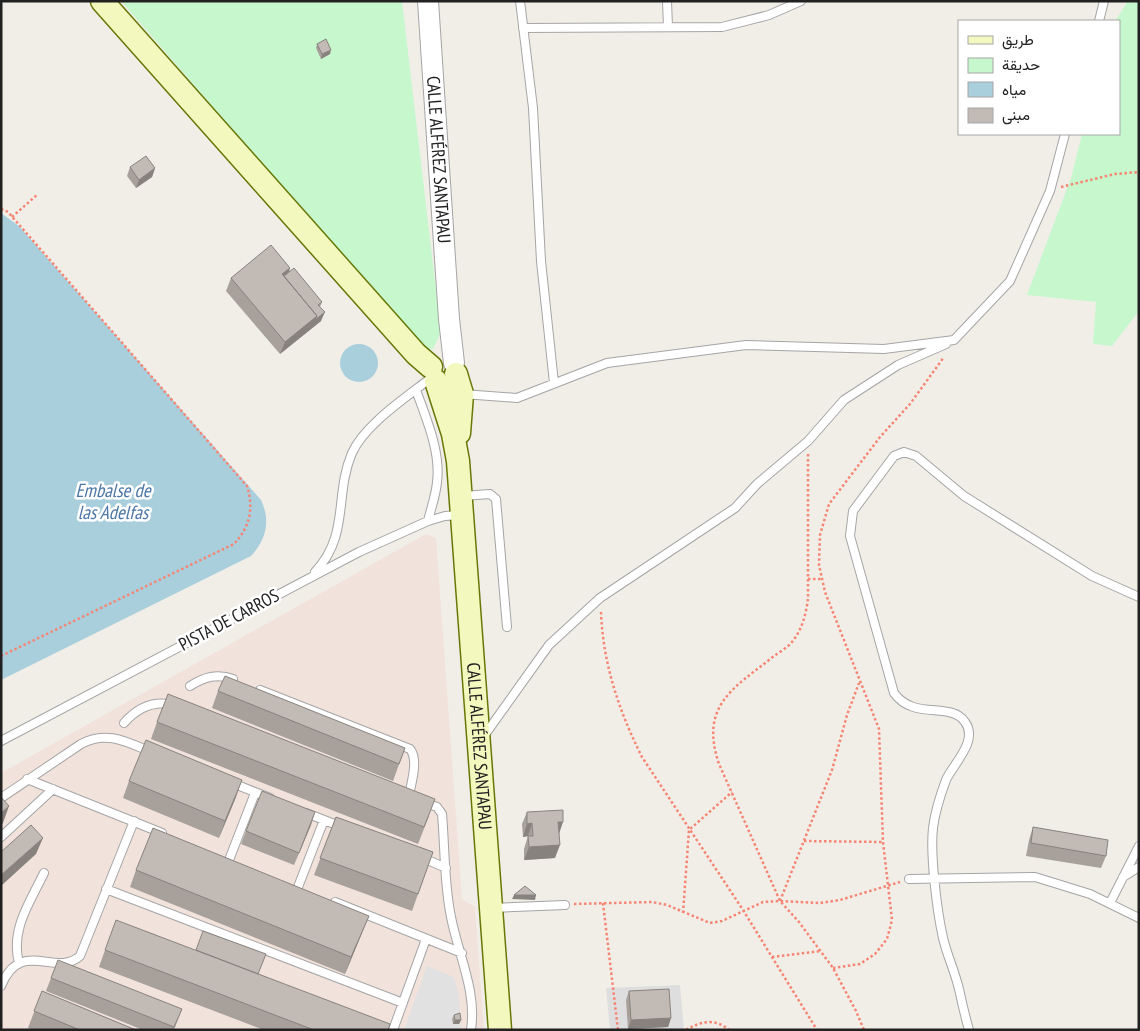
<svg xmlns="http://www.w3.org/2000/svg" width="1140" height="1031" viewBox="0 0 1140 1031" font-family="'PT Sans Narrow',Vazirmatn,sans-serif">
<style>
.residential{fill:#dfdede}
.military{fill:#f2e2dc}
.park{fill:#c7f8cd}
.parking{fill:#e1e1e1}
.water{fill:#a9cfdd}
.lines{fill:none;stroke-linecap:round;stroke-linejoin:round}
.service-casing{stroke:#a5a5a5;stroke-width:10}
.tertiary-casing{stroke:#a5a5a5;stroke-width:22}
.secondary-casing{stroke:#677808;stroke-width:25}
.path{stroke:#f68573;stroke-width:2.5;stroke-dasharray:2.5 2.5;stroke-linecap:butt}
.service{stroke:#fff;stroke-width:8}
.tertiary{stroke:#fff;stroke-width:20}
.secondary{stroke:#f3f8be;stroke-width:22}
.wall{fill:#a7a09b}
.shaded-wall{fill:#88827e}
.building{fill:#c2bab4;stroke:#88827e}
.labels{text-anchor:middle;stroke-width:5;stroke-linejoin:round;paint-order:stroke}
.street-label{font-size:18px;fill:#212121;stroke:#fff}
.water-label{font-size:19px;font-style:italic;fill:#4b76a7;stroke:#fff}
</style>
<rect width="100%" height="100%" fill="#f1eee8"/>
<!-- residential -->
<path class="residential" d="M 680,985 L 684,1030 L 610,1030 L 606,988 Z"/>
<!-- military -->
<path class="military" d="M 426,534 L 436,538 L 462,899 L 475,907 L 484,1030 L 1,1030 L 1,773 Z"/>
<!-- park -->
<path class="park" d="M 121,1 L 402,1 L 441,332 L 433,349 L 428,349 L 419,344 Z
M 1128,1 L 1139,1 L 1139,311 L 1112,346 L 1093,344 L 1096,302 L 1027,295 L 1071,178 L 1082,134 L 1119,134 L 1119,21 L 1115,21 Z"/>
<!-- parking -->
<path class="parking" d="M 427,966 L 454,977 L 459,996 L 461,1030 L 404,1030 Z"/>
<!-- water -->
<path class="water" d="M 1,213 L 19,226 L 261,500 C 271,521 266,540 251,556 L 1,680 Z
M340 363a19 19 0 1 1 38 0a19 19 0 1 1-38 0Z"/>
<g class="lines">
<!-- service casing -->
<g class="service-casing">
<path id="service" d="M 520,1 L 533,108 L 541,261 L 554,383
M 667,1 L 668,27
M 1099,21 L 1104,1
M 523,28 L 722,27 L 769,15 L 801,1
M 416,390 C 426,418 441,452 437,482 C 436,495 431,508 428,521
M 463,394 L 517,398 L 607,363 L 746,345 L 884,349 L 954,340 L 1010,281 L 1050,191 L 1065,134
M 463,496 L 490,494 L 496,499 L 507,627
M 315,572 C 350,535 334,495 352,453 C 365,424 407,397 432,377
M 190,686 C 204,677 217,673 233,679
M 260,690 L 410,749 C 419,760 411,783 409,796
M 124,723 C 137,708 154,700 174,705
M 484,736 L 549,645 L 600,598 L 735,508 L 757,484 L 808,441 L 844,400 L 898,365 L 946,344
M 1,741 L 359,552 L 428,521 L 445,516 L 460,515
M 27,779 L 162,833
M 232,783 L 270,798
M 1,798 L 81,744 C 106,730 127,742 151,752
M 423,802 L 437,807 L 442,814 C 445,848 444,884 451,917 C 458,954 477,991 471,1030
M 306,813 L 342,827
M 1,837 L 53,789
M 423,858 L 446,868
M 229,860 L 255,793
M 1123,877 L 1139,867
M 909,879 L 1035,877 L 1090,894 L 1139,918
M 298,887 L 324,820
M 106,889 L 403,1003
M 335,902 L 462,953
M 1110,903 L 1139,846
M 492,908 L 565,905
M 19,963 C 10,930 30,902 44,873
M 1,986 C 21,937 55,978 80,956 L 134,821
M 393,1030 L 426,939
M 969,1030 C 965,1016 962,1003 959,989 C 955,972 947,955 943,938 C 937,911 930,855 933,828 C 935,811 940,796 946,780 C 953,764 979,741 965,722 C 951,701 914,721 894,693 L 850,536 L 853,511 L 894,456 L 904,452 L 916,456 L 964,496 L 1092,576 L 1139,597"/>
</g>
<!-- tertiary casing -->
<g class="tertiary-casing">
<g id="tertiary">
<path id="s1" d="M 428,1 L 449,319 L 454,363"/>
</g>
</g>
<!-- secondary casing -->
<g class="secondary-casing">
<g id="secondary">
<path d="M 102,1 L 416,354 L 431,367"/>
<path d="M 456,374 L 462,394 L 459,433"/>
<path id="s2" d="M 436,381 L 453,434 L 458,461 L 500,1030"/>
</g>
</g>
<!-- path -->
<path class="path" d="M 1061,187 L 1115,174 L 1139,172
M 1,209 L 8,212 L 247,486 C 254,508 250,527 234,544 L 1,656
M 12,217 L 38,194
M 808,454 L 808,599 C 806,614 802,630 792,642 C 788,647 780,652 774,656 C 734,688 699,705 719,764 L 780,901 L 799,922 L 833,968 L 856,1011 L 864,1030
M 808,579 L 821,579
M 601,612 C 603,664 619,711 642,757 L 743,910 L 817,1030
M 804,841 L 882,842
M 780,901 L 832,770 L 847,715 L 859,683
M 603,903 L 618,1030
M 574,904 L 652,902 L 667,905 L 710,923 L 722,921 L 763,902 L 780,901 L 820,903 L 840,900 L 900,882
M 683,913 L 689,830 L 732,792
M 772,957 L 821,951
M 833,968 L 860,964 L 875,954 L 887,939 L 892,920 L 883,842 L 879,729 L 825,592 L 819,565 L 820,535 L 829,504 L 880,437 L 910,404 L 944,357
M 686,1030 C 701,1021 715,1018 729,1030"/>
<!-- service -->
<use href="#service" class="service"/>
<!-- tertiary -->
<use href="#tertiary" class="tertiary"/>
<!-- secondary -->
<use href="#secondary" class="secondary"/>
</g>
<!-- wall -->
<path class="wall" d="M 317,44 L 330,54 L 321,59 L 316,48 Z
M 130,167 L 155,168 L 152,177 L 136,188 L 127,176 Z
M 290,268 L 289,272 L 322,302 L 320,307 L 321,321 L 280,354 L 226,291 L 231,278 Z
M 218,691 L 405,748 L 393,781 L 212,708 Z
M 157,722 L 429,816 L 418,844 L 151,739 Z
M 129,781 L 236,797 L 219,838 L 123,798 Z
M 527,812 L 559,833 L 555,858 L 524,860 L 524,849 L 528,836 L 523,837 L 522,824 Z
M 336,817 L 433,852 L 412,911 L 314,875 Z
M 311,825 L 294,865 L 241,844 L 246,831 Z
M 1033,827 L 1106,856 L 1101,868 L 1026,856 L 1029,840 Z
M 136,870 L 362,933 L 345,974 L 130,887 Z
M 105,950 L 259,974 L 388,1030 L 264,1030 L 99,967 Z
M 51,978 L 182,1009 L 174,1030 L 143,1030 L 46,991 Z
M 42,991 L 136,1030 L 33,1030 L 28,1028 Z
M 629,991 L 671,1018 L 668,1027 L 628,1029 L 626,1000 Z
M 454,1015 L 461,1020 L 459,1024 L 453,1024 L 452,1019 Z"/>
<!-- shaded-wall -->
<path class="shaded-wall" d="M 331,50 L 330,54 L 321,59 L 322,54 Z
M 155,168 L 152,177 L 136,188 L 139,180 Z
M 290,268 L 286,281 L 282,274 Z
M 325,312 L 321,321 L 280,354 L 285,342 L 317,316 Z
M 242,780 L 236,797 L 219,838 L 225,821 Z
M 9,806 L 3,823 L 1,825 L 1,813 Z
M 315,812 L 311,825 L 294,865 L 299,853 Z
M 558,822 L 563,822 L 559,834 Z
M 532,823 L 528,836 L 523,837 L 527,824 Z
M 43,838 L 36,854 L 1,886 L 1,875 Z
M 560,845 L 555,858 L 524,860 L 529,847 Z
M 514,895 L 536,895 L 535,900 L 512,899 Z
M 369,916 L 362,933 L 345,974 L 351,957 Z
M 671,1018 L 668,1027 L 628,1029 L 631,1020 Z
M 455,1020 L 461,1020 L 459,1024 L 453,1024 Z"/>
<!-- building -->
<path class="building" d="M 326,39 L 331,50 L 322,54 L 317,44 Z
M 146,156 L 155,168 L 139,180 L 130,167 Z
M 271,245 L 290,268 L 282,274 L 317,316 L 285,342 L 231,278 Z
M 294,268 L 322,302 L 318,305 L 325,312 L 315,320 L 317,316 L 284,276 Z
M 225,676 L 405,748 L 399,764 L 218,691 Z
M 168,694 L 435,799 L 424,827 L 157,722 Z
M 146,740 L 242,780 L 225,821 L 129,781 Z
M 262,791 L 315,812 L 299,853 L 246,831 Z
M 1,797 L 9,806 L 1,813 Z
M 563,810 L 563,822 L 558,822 L 560,845 L 529,847 L 528,836 L 533,836 L 532,823 L 527,824 L 527,812 Z
M 336,817 L 433,852 L 418,894 L 320,858 Z
M 31,825 L 43,838 L 1,875 L 1,852 Z
M 1033,827 L 1108,840 L 1106,856 L 1031,843 Z
M 153,828 L 369,916 L 351,957 L 136,870 Z
M 525,886 L 536,895 L 514,895 Z
M 116,920 L 390,1024 L 388,1030 L 314,1030 L 105,950 Z
M 203,931 L 266,954 L 258,974 L 196,950 Z
M 58,960 L 182,1009 L 174,1027 L 51,978 Z
M 669,989 L 671,1018 L 631,1020 L 629,991 Z
M 42,991 L 136,1030 L 80,1030 L 34,1011 Z
M 460,1013 L 461,1020 L 455,1020 L 454,1015 Z"/>
<g class="labels">
<!-- street labels -->
<g class="street-label">
<text dy="6" stroke="none"><textPath href="#s1" startOffset="159">CALLE ALFÉREZ SANTAPAU</textPath></text>
<text transform="translate(229 620) rotate(-28)" y="6">PISTA DE CARROS</text>
<text dy="6" stroke="none"><textPath href="#s2" startOffset="369">CALLE ALFÉREZ SANTAPAU</textPath></text>
</g>
<!-- water labels -->
<g class="water-label">
<text x="113" y="497">Embalse de<tspan x="113" dy="22">las Adelfas</tspan></text>
</g>
</g>
<!-- border -->
<rect width="1140" height="1031" fill="none" stroke="#212121" stroke-width="5"/>
<!-- legend -->
<rect x="958" y="20" width="162" height="115" fill="#ffffff" stroke="#a6a6a6"/>
<rect x="968" y="36" width="25" height="8" fill="#f3f8be" stroke="#a6a6a6"/>
<text x="1002" y="45" font-size="15" fill="#212121">طريق</text>
<rect x="968" y="58" width="25" height="15" fill="#c7f8cd" stroke="#a6a6a6"/>
<text x="1002" y="70" font-size="15" fill="#212121">حديقة</text>
<rect x="968" y="82" width="25" height="15" fill="#a9cfdd" stroke="#a6a6a6"/>
<text x="1002" y="95" font-size="15" fill="#212121">مياه</text>
<rect x="968" y="108" width="25" height="15" fill="#c2bab4" stroke="#a6a6a6"/>
<text x="1002" y="120" font-size="15" fill="#212121">مبنى</text>
</svg>
